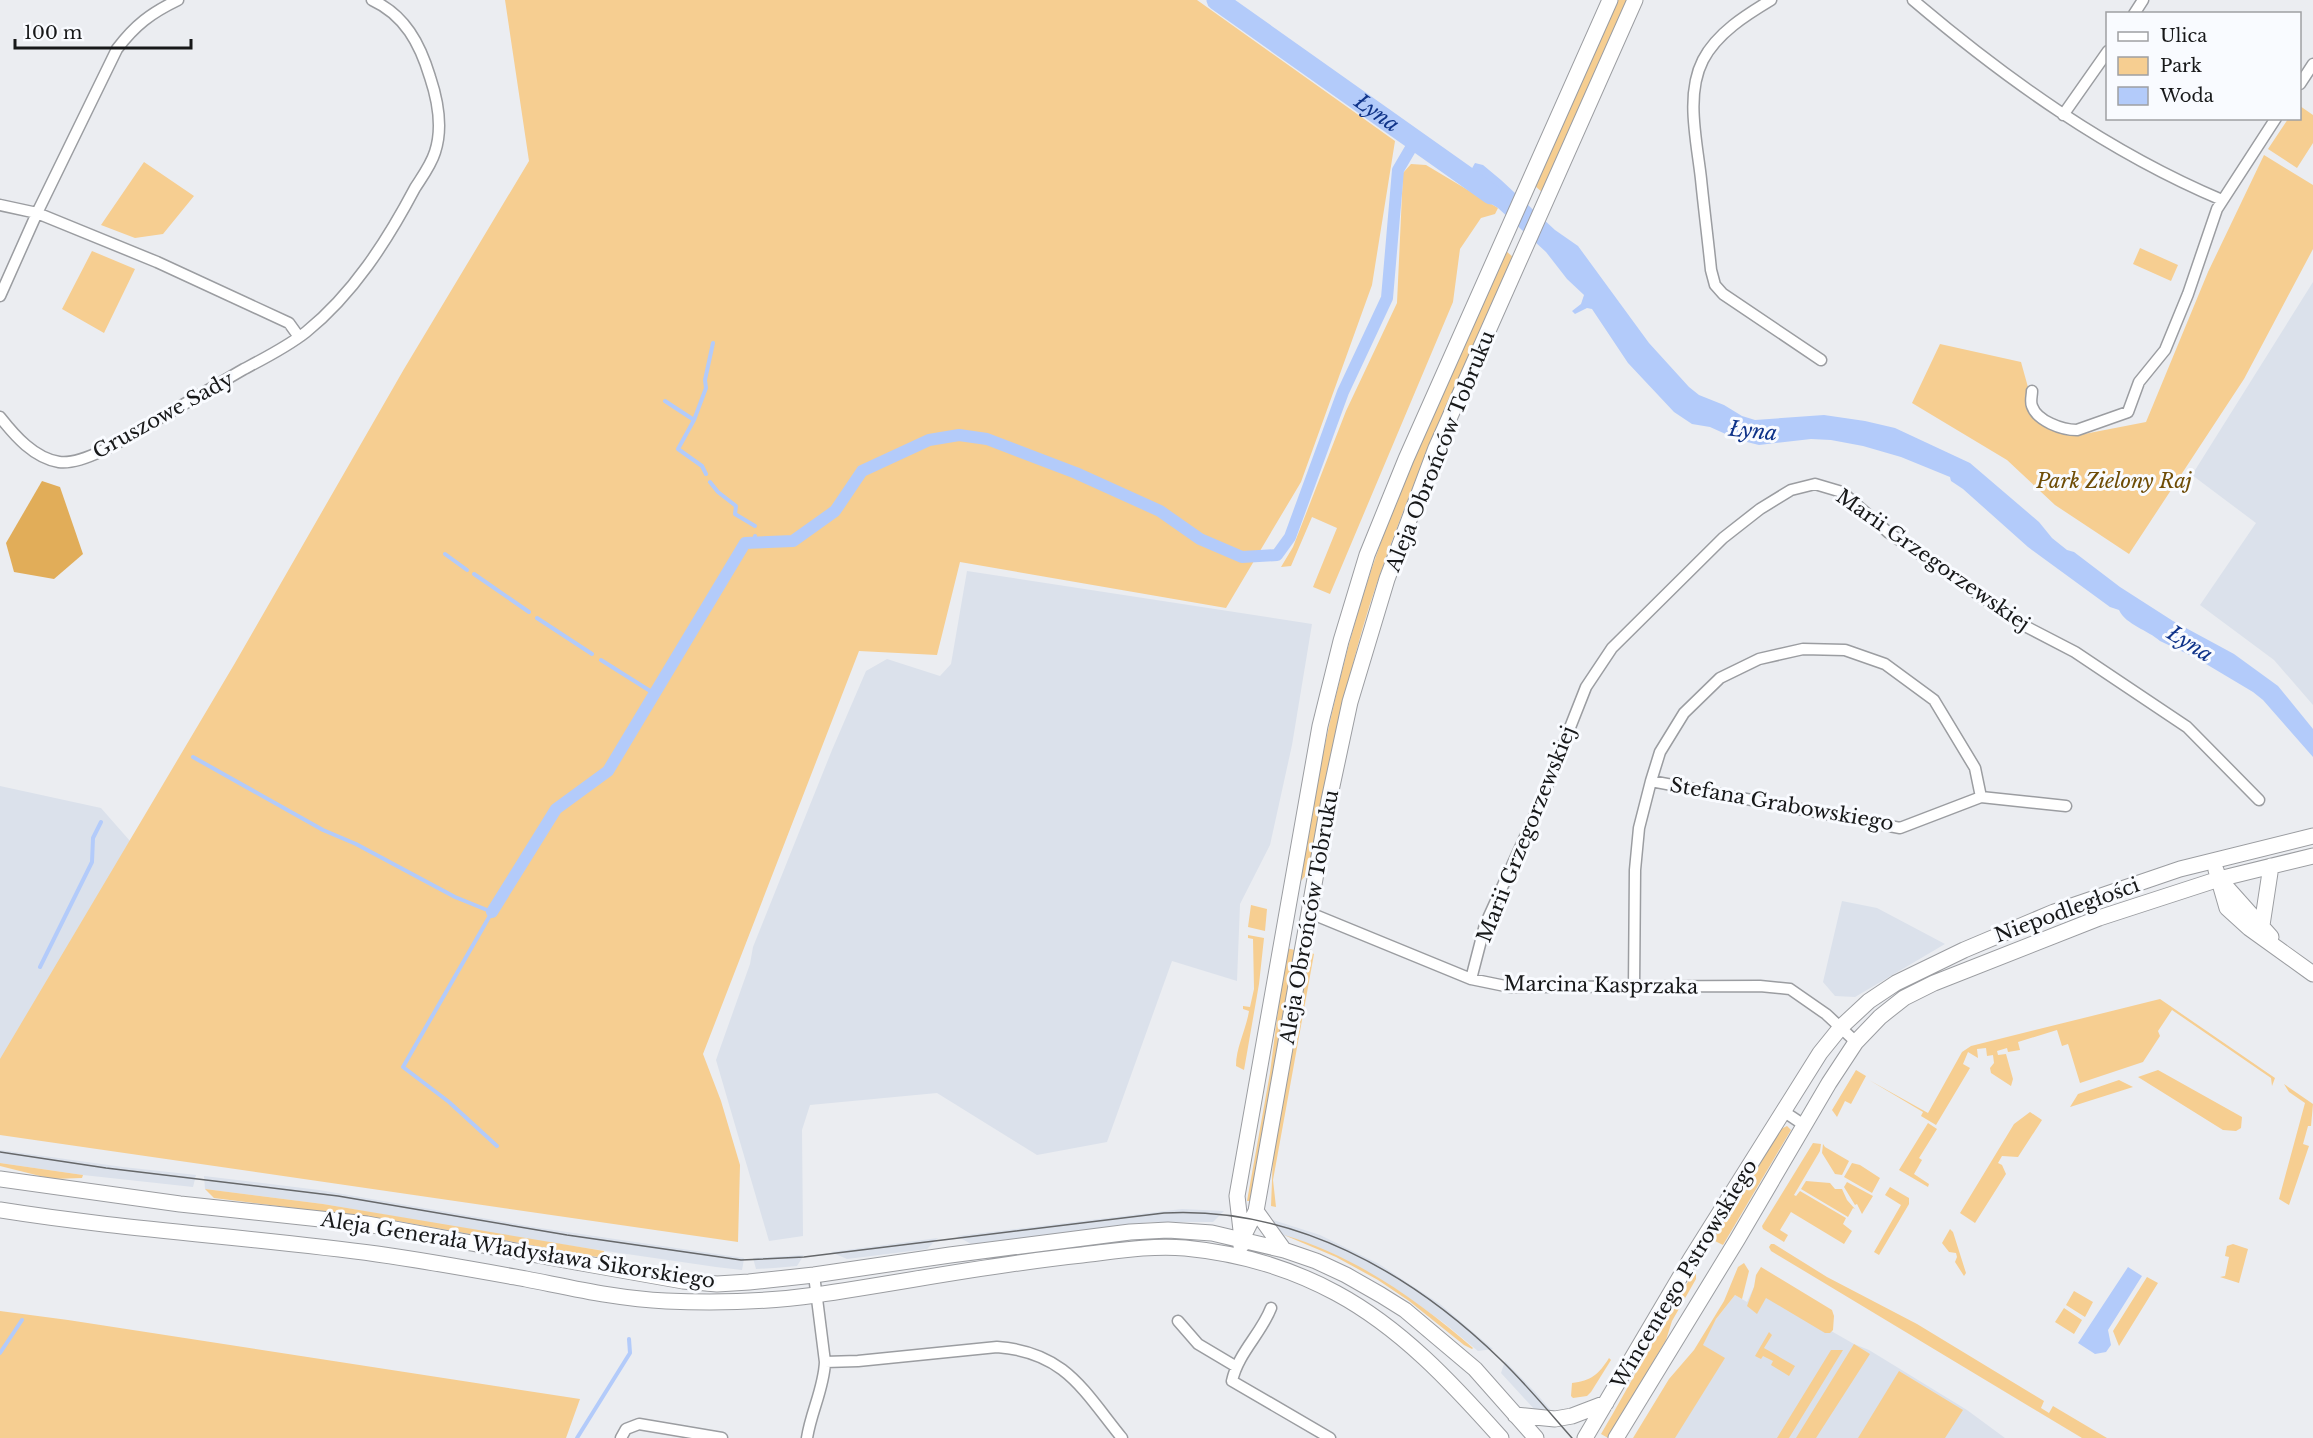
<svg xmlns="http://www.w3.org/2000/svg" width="2313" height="1438" viewBox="0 0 2313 1438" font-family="'Libre Baskerville',serif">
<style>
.built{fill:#dbe1eb}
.green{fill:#f6ce91}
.forest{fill:#e1ad59}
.water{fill:#b3cbfa}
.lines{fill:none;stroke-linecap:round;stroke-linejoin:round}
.stream{stroke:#b3cbfa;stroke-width:4}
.canal{stroke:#b3cbfa;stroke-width:12}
.river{stroke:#b3cbfa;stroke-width:21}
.street-casing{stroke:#9b9da1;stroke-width:13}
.secondary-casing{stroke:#9b9da1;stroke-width:17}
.street{stroke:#fff;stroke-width:10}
.secondary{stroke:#fff;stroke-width:15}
.tram{stroke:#656769;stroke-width:1.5}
.labels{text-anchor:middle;stroke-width:6;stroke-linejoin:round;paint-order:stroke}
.street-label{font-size:20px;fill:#171819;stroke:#f9fbff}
.park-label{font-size:20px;font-style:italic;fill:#6e4c06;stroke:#f9fbff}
.water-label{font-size:21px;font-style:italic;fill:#0f3389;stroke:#f9fbff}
</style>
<rect width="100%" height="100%" fill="#ebedf1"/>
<!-- built -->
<path class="built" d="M 2313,282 L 2313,705 L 2274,660 L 2200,605 L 2256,523 L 2192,475 Z
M 967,571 L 1312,624 L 1292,745 L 1270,845 L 1240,904 L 1237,981 L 1172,961 L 1107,1142 L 1037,1155 L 937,1093 L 810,1105 L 802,1130 L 803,1236 L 769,1241 L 716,1060 L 750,964 L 753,947 L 832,750 L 866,671 L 887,659 L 940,676 L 951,664 Z
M 0,786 L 101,808 L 130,841 L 0,1065 Z
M 1842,901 L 1877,908 L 1945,944 L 1855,997 L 1835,996 L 1823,982 Z
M 0,1150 L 123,1167 L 196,1175 L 193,1187 L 83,1175 L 0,1163 Z
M 204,1176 L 319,1190 L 540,1228 L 744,1258 L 743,1265 L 742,1270 L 716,1267 L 524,1239 L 323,1204 L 205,1189 Z
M 1182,1209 L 1224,1211 L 1213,1222 L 1150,1222 L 971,1244 L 957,1236 Z
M 1270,1219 L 1320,1235 L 1379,1264 L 1440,1304 L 1493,1349 L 1478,1351 L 1444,1323 L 1396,1289 L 1336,1255 L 1304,1242 L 1280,1234 Z
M 938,1238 L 927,1249 L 847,1259 L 831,1252 Z
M 804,1255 L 797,1266 L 774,1268 L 756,1269 L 753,1258 Z
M 1754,1287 L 1854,1344 L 1869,1350 L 1967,1410 L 2005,1438 L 1646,1438 L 1716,1319 L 1735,1295 L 1747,1302 Z
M 1505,1361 L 1535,1392 L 1555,1415 L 1536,1411 L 1501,1373 Z"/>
<!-- green -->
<path class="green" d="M 505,0 L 1197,0 L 1395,141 L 1372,285 L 1301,482 L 1226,608 L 960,562 L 937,655 L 859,651 L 703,1054 L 721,1101 L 740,1165 L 738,1242 L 0,1135 L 0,1059 L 235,663 L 404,369 L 529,161 Z
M 1617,0 L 1627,0 L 1542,192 L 1535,186 Z
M 2300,106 L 2313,115 L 2313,143 L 2297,168 L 2268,149 L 2288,119 L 2300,118 Z
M 2264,155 L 2313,185 L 2313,249 L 2244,379 L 2129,554 L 2055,505 L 2007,460 L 1912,403 L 1940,344 L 2021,362 L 2038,423 L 2079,435 L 2146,422 L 2208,272 Z
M 144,162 L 194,196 L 163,234 L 135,238 L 101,225 Z
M 1411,164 L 1426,165 L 1498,208 L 1495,214 L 1481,218 L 1460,249 L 1453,302 L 1330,594 L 1313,587 L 1337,528 L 1312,517 L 1291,566 L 1281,567 L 1293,547 L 1346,411 L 1397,303 L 1403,173 Z
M 2140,248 L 2178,265 L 2171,281 L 2133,264 Z
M 92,251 L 135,269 L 104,333 L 62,309 Z
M 1506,251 L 1513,257 C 1465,365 1415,472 1377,583 C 1345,675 1330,771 1311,866 L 1306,875 L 1300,882 L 1299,880 C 1317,780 1336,680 1367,583 C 1404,469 1458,361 1506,251 Z
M 1251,905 L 1267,909 L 1265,931 L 1248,927 Z
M 1248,935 L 1264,938 L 1259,984 L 1244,1070 L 1236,1066 C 1236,1047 1246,1030 1249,1011 L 1243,1009 L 1243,1006 L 1250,1007 L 1254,989 L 1253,939 L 1248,938 Z
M 1286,948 L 1295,950 L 1250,1201 L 1247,1201 L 1270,1073 Z
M 1310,952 L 1314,954 L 1273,1180 L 1276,1207 L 1271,1206 L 1273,1155 Z
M 2160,999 L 2275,1078 L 2272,1086 L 2271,1078 L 2172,1010 L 2158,1031 L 2160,1036 L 2143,1062 L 2080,1083 L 2068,1044 L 2062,1046 L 2057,1030 L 2018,1042 L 2020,1050 L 2008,1052 L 2007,1048 L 1997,1051 L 1998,1055 L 2006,1054 L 2013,1079 L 2011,1086 L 1991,1073 L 1990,1068 L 1994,1063 L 1993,1055 L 1987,1056 L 1986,1048 L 1977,1049 L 1978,1058 L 1968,1052 L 1963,1064 L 1970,1068 L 1936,1125 L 1921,1116 L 1923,1112 L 1869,1080 L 1928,1113 L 1962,1052 L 1971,1046 Z
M 1856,1070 L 1866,1076 L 1851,1104 L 1845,1101 L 1837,1117 L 1832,1110 Z
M 2158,1070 L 2242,1117 L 2241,1128 L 2236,1131 L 2223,1130 L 2138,1077 Z
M 2119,1080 L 2133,1087 L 2070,1107 L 2078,1094 Z
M 2284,1084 L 2313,1104 L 2311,1126 L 2308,1126 L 2303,1144 L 2309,1146 L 2289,1205 L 2279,1199 L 2305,1103 L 2289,1092 Z
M 2030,1112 L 2042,1120 L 2018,1157 L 2002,1156 L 1998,1163 L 2002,1165 L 2006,1174 L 1975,1223 L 1960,1213 L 2014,1124 Z
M 1928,1123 L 1937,1129 L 1919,1158 L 1922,1160 L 1914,1174 L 1929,1184 L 1928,1187 L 1899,1170 Z
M 1787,1126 L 1791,1130 L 1723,1245 L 1713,1240 L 1781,1129 Z
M 1813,1143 L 1821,1144 L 1820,1151 L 1794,1195 L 1796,1196 L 1800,1191 L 1846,1218 L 1843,1224 L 1852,1231 L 1844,1244 L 1791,1212 L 1780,1230 L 1788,1235 L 1784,1242 L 1763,1229 L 1762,1226 Z
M 1823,1144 L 1825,1147 L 1849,1161 L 1842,1175 L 1835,1174 L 1822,1153 Z
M 0,1163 L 83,1175 L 82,1178 L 52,1179 L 0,1166 Z
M 1852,1163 L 1860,1165 L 1880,1178 L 1872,1193 L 1844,1177 Z
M 1806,1181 L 1830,1183 L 1835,1189 L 1842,1189 L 1847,1200 L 1855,1209 L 1853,1208 L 1848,1217 L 1801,1189 Z
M 1847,1182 L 1873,1196 L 1862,1214 L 1857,1204 L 1855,1205 L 1844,1187 Z
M 1890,1187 L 1909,1198 L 1909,1204 L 1879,1255 L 1874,1252 L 1901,1205 L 1885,1195 Z
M 205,1189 L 323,1204 L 604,1251 L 603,1258 L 397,1221 L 214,1198 Z
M 1950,1229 L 1953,1232 L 1966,1273 L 1964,1276 L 1955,1262 L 1957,1257 L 1956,1253 L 1949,1252 L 1942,1243 Z
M 1284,1235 C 1355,1256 1418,1300 1473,1348 L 1472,1349 L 1464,1345 L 1409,1301 L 1378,1280 L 1336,1257 Z
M 1771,1244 L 1774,1244 L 1827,1277 L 1917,1324 L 2044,1401 L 2041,1408 L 2049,1413 L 2053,1406 L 2107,1438 L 2082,1438 L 1771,1251 L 1769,1247 Z
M 2233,1244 L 2248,1249 L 2239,1283 L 2220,1277 L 2225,1276 L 2229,1257 L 2225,1256 L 2227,1246 Z
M 1744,1263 L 1749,1271 L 1742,1299 L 1735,1295 L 1716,1319 L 1703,1345 L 1725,1358 L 1675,1438 L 1633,1438 L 1669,1379 L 1694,1350 L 1724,1301 L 1738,1267 Z
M 1761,1267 L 1832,1310 L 1834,1316 L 1833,1330 L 1830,1333 L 1825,1333 L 1766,1298 L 1757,1314 L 1747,1306 L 1754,1287 L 1756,1275 Z
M 1694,1272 L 1696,1272 L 1696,1279 L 1672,1321 L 1666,1340 L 1608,1438 L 1601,1434 C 1633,1380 1661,1325 1694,1272 Z
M 2147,1277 L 2158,1283 L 2119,1346 L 2113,1331 Z
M 2074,1291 L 2093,1302 L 2085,1317 L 2066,1305 Z
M 2064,1308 L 2082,1320 L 2074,1334 L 2055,1322 Z
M 0,1311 L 68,1320 L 580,1399 L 566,1438 L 0,1438 Z
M 1769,1332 L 1772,1335 L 1764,1348 L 1795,1366 L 1789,1376 L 1771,1365 L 1773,1361 L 1763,1356 L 1761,1359 L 1755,1356 Z
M 1854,1344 L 1870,1354 L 1816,1438 L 1796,1438 Z
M 1831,1350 L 1843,1350 L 1789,1438 L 1777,1438 Z
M 1609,1358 L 1611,1360 L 1591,1392 L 1587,1396 L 1573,1398 L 1571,1396 L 1572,1383 C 1591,1381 1599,1374 1609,1358 Z
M 1899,1371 L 1963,1410 L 1945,1438 L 1858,1438 Z"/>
<!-- forest -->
<path class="forest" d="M 42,481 L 60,487 L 83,554 L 54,579 L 14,572 L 6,543 Z"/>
<!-- water -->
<path class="water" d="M 1475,163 L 1483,165 L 1501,180 L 1555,230 L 1578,246 L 1649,343 L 1689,387 L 1699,395 L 1724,405 L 1742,416 L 1755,420 L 1824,415 L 1865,421 L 1895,428 L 1970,463 L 2039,522 L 2052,538 L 2067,550 L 2074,552 L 2120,587 L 2173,621 L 2234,654 L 2278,686 L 2313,729 L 2313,757 L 2263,700 L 2253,692 L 2196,658 L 2160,641 C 2148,630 2126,625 2119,610 L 2110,607 L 2028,547 L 1963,489 L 1951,481 L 1950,477 L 1901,457 L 1863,446 L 1831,440 L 1811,439 L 1759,445 L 1739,440 L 1710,427 L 1692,424 L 1674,412 L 1628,363 L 1592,309 L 1587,308 L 1575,314 L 1572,311 L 1581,304 L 1584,295 L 1567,279 L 1546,252 L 1498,208 L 1462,186 Z
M 2128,1267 L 2142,1276 L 2108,1330 L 2111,1345 L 2106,1352 L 2095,1354 L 2078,1343 Z"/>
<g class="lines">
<!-- stream -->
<path class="stream" d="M 665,401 L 694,420
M 706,474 L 702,466 L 678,449 L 694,420 L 706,388 L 705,380 L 713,343
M 710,482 L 718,492 L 736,506 L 735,514 L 755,526
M 754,543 L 755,536
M 445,554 L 467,570
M 474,574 L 529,612
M 537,618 L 592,654
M 601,660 L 655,694
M 193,757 L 323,830 L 356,844 L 455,897 L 492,912 L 403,1067 L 449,1102 L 497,1146
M 40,967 L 92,862 L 93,838 L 101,822
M 0,1353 L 22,1320
M 577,1438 L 630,1353 L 629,1339"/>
<!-- canal -->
<path class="canal" d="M 492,912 L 556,809 L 608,771 L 745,543 L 793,541 L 835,511 L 862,471 L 929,440 L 959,435 L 987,439 L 1076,473 L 1160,511 L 1200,539 L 1242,557 L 1277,555 L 1290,537 L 1343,392 L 1387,298 L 1398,170 L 1415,141"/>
<!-- river -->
<path class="river" id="s1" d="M 1217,0 L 1491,194"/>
<!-- street casing -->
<g class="street-casing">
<path id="street" d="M 1771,0 C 1746,15 1717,33 1703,60 C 1685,95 1697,142 1701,179 C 1704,209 1708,240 1711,270 L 1715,285 L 1723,294 L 1821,360
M 1913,0 C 2006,79 2108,152 2222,200
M 2134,14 L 2143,0
M 2300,84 L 2313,64
M 2063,115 L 2108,51
M 0,205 L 37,213 L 157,262 L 289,323 L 299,337
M 0,296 L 37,213 L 117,49 C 135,25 151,13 178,0
M 2032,391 C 2032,396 2030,401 2032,406 C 2037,421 2062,430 2077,430 L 2128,412 L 2139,382 L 2165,350 L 2188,294 L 2217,209 L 2276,118
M 0,417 C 15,436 34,458 59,462 C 87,466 140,429 165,415 C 192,400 218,384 244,369 C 265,358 287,347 306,332 C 353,294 387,241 415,188 C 422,177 431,165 435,152 C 443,128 438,101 430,77 C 420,44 405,15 372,0
M 1981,797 L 2066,806
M 1310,913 L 1471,979 L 1510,987 L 1760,986 L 1790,989 L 1826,1014 L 1856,1042
M 1471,979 L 1485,925 L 1539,806 L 1586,687 L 1612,648 L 1723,538 L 1760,509 L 1791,490 L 1815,484 L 1842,492 L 1889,533 L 2021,624 L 2075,652 L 2187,727 L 2259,800
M 1634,988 L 1635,870 L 1639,828 L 1651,781 L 1660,752 L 1684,713 L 1720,678 L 1759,659 L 1803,649 L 1845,650 L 1885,664 L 1934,700 L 1975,768 L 1981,797 L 1900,828 L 1651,781
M 1783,1111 L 1804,1125
M 1271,1308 C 1261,1334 1238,1353 1232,1381 L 1330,1438
M 1178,1321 L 1198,1344 L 1235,1366
M 825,1362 L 858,1361 L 997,1347 C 1065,1352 1083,1390 1122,1438
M 621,1438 L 626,1429 L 639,1424 L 722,1438
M 807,1438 C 811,1412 824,1388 825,1362 L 814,1275"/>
</g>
<!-- secondary casing -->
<g class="secondary-casing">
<path id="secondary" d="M 2216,870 L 2227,908 L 2249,928 L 2313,974
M 2221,881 L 2271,937
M 2262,925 L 2271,866
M 0,1179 L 180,1204 L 367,1224 L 587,1264 L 683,1281 L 717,1284 L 749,1282 L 814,1275 L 950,1255 L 1130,1232 L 1168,1230 L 1212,1233 L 1284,1250 L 1316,1261 L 1346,1275 L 1381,1295 L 1405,1310 L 1475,1369 L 1536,1438
M 0,1210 C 125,1230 252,1237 377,1254 C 427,1261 476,1270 526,1279 C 572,1288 618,1299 666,1301 C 715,1303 767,1302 816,1295 C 905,1282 993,1264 1082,1255 C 1116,1251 1151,1245 1185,1248 C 1237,1253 1290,1268 1336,1293 C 1401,1328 1452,1383 1501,1438
M 1256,1211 L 1284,1250
M 1242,1239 L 1256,1211 L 1329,800 L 1350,702 L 1387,579 L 1436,448 L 1635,0
M 1241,1246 L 1242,1239 L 1237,1196 L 1320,726 L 1341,641 L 1367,555 L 1406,459 L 1610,0
M 1515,1415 L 1555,1419 L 1572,1416 L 1606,1403
M 1585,1438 L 1690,1260 L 1820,1053 L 1841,1027 L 1869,1001 L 1896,983 L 1964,950 L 2054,912 L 2180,869 L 2313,836
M 1616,1438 L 1737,1240 L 1829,1083 L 1856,1042 L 1880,1017 L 1904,998 L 1934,983 L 2099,918 L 2219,879 L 2313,856"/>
</g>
<!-- street -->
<use href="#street" class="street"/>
<!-- secondary -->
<use href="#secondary" class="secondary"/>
<!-- tram -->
<path class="tram" d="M 0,1152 L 106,1168 L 338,1196 L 567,1235 L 741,1260 L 804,1257 L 1164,1213 C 1293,1206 1411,1272 1501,1360 C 1527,1385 1549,1412 1572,1438"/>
</g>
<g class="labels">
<!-- street labels -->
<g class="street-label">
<text transform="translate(163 415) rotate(-29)" y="7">Gruszowe Sady</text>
<text transform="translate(1440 451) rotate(-68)" y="7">Aleja Obrońców Tobruku</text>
<text transform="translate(1933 560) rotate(35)" y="7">Marii Grzegorzewskiej</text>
<text transform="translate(1782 804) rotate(10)" y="7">Stefana Grabowskiego</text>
<text transform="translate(1526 834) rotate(-68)" y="7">Marii Grzegorzewskiej</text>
<text transform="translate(2067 910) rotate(-20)" y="7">Niepodległości</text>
<text transform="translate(1309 917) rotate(-80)" y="7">Aleja Obrońców Tobruku</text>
<text transform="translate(1601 985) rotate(1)" y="7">Marcina Kasprzaka</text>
<text transform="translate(518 1250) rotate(9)" y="7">Aleja Generała Władysława Sikorskiego</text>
<text transform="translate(1684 1274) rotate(-59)" y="7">Wincentego Pstrowskiego</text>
</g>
<!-- park labels -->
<g class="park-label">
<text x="2114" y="488">Park Zielony Raj</text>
</g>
<!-- water labels -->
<g class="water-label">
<text dy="7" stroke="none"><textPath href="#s1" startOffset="196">Łyna</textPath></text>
<text transform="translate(1753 431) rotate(6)" y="7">Łyna</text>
<text transform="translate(2190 644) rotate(32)" y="7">Łyna</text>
</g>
</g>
<!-- legend -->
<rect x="2106" y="12" width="195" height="108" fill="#f9fbff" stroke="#9fa0a3" stroke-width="1.5"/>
<rect x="2118" y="32" width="30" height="9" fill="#ffffff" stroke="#9fa0a3" stroke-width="1.5"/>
<text x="2160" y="42" font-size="18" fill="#171819">Ulica</text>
<rect x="2118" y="57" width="30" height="18" fill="#f6ce91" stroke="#9fa0a3" stroke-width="1.5"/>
<text x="2160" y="72" font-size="18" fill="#171819">Park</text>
<rect x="2118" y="87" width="30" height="18" fill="#b3cbfa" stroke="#9fa0a3" stroke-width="1.5"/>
<text x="2160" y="102" font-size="18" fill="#171819">Woda</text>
<!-- scale -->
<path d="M15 39v9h176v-9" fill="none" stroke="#171819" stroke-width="3"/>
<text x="24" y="39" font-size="18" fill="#171819" stroke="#f9fbff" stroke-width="4.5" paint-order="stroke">100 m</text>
</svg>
